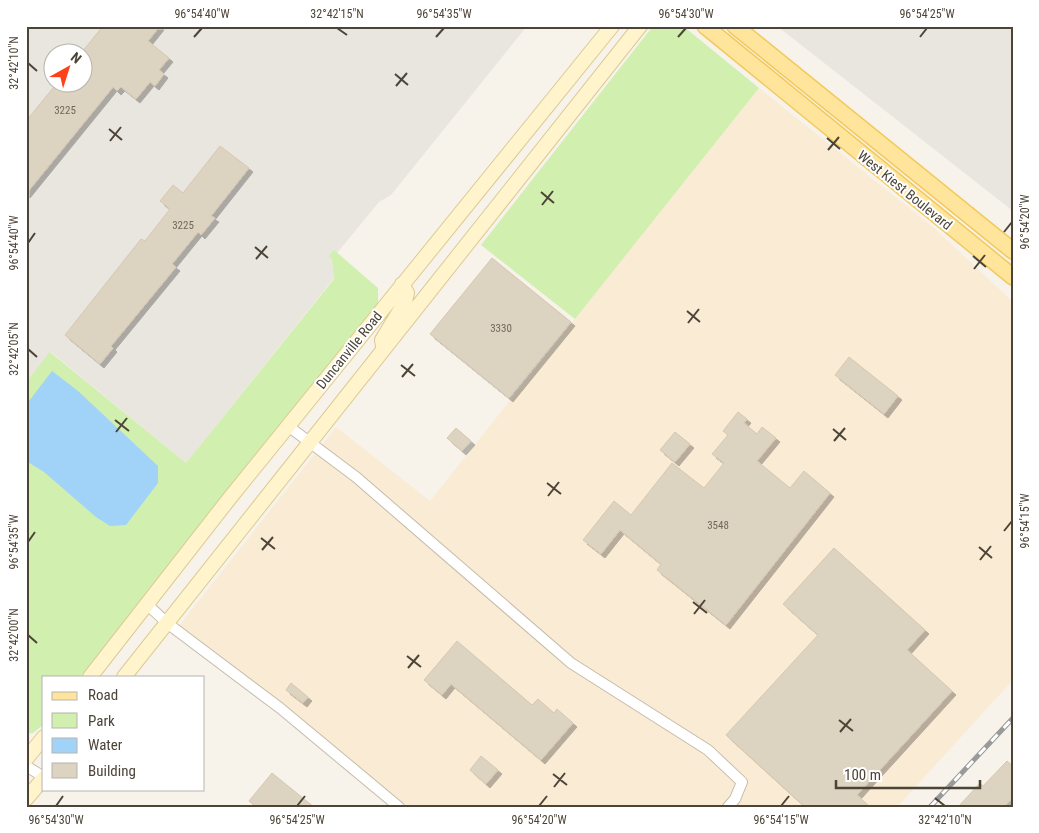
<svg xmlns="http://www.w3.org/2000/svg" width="1039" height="833" viewBox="0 0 1039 833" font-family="'Roboto Condensed',sans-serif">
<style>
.commercial{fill:#faebd4}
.industrial{fill:#e9e5df;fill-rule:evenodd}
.green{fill:#d1efaf}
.water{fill:#a1d3f9}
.building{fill:#ddd3c1;stroke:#d6c8b0;filter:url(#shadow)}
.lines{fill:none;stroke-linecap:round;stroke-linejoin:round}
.minor-casing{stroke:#c4bcab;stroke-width:12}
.secondary-casing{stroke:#dcca95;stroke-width:16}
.primary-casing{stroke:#f2c95d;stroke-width:18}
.minor{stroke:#fff;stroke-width:10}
.secondary{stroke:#fff4cc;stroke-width:14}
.primary{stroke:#ffe59b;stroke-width:15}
.rail-casing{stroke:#9a9a9a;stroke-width:5}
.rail{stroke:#fff;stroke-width:3;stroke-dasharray:9;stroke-linecap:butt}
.ticks{fill:none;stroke:#4c4437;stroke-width:2}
.labels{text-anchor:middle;stroke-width:4;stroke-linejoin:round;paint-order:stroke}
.number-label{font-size:11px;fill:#70685a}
.street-label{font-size:14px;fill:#4c4437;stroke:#fff}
.neatline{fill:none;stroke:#4c4437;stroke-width:2}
.ticks-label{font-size:12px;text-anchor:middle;fill:#4c4437}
</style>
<defs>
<filter id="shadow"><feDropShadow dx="4" dy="4" stdDeviation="0" flood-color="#0004"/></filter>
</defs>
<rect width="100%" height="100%" fill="#f7f3ea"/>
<!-- commercial -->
<path class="commercial" d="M 759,88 L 933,227 L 1013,302 L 1013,680 L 897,807 L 403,807 L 178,627 L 336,427 L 430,501 Z"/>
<!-- industrial -->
<path class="industrial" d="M 26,26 L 527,26 L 391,195 L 379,202 L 332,259 L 334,278 L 186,463 L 51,352 L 26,382 ZM 52,52 L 82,52 L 82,82 L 52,82 Z
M 777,26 L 1013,26 L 1013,211 Z"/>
<!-- green -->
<path class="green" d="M 653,26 L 683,26 L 759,88 L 575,319 L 481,245 Z
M 334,250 L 378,288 L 378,305 L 81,677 L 44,677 L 44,724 L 33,733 L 26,734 L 26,382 L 50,352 L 186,463 L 334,279 L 332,259 L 329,256 Z"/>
<!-- water -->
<path class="water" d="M 52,371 L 78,391 L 158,466 L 158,483 L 126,525 L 110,526 L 96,517 L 44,472 L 26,461 L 26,405 Z"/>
<!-- building -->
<path class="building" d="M 103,26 L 160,26 L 148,41 L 169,58 L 159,70 L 164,74 L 155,86 L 150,82 L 136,99 L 121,87 L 117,91 L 113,87 L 26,194 L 26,121 L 58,82 L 82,82 L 82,52 Z
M 220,146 L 249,168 L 211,216 L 215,218 L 201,235 L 198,232 L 172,264 L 176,267 L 111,346 L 113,348 L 100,364 L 65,335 L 141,239 L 145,241 L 170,209 L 160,201 L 173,185 L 183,193 Z
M 492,258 L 571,322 L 509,398 L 430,334 Z
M 849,357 L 898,396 L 884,414 L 835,375 Z
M 738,412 L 747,419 L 744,423 L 757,434 L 762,427 L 776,438 L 757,461 L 790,488 L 804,471 L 830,493 L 726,625 L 657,570 L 661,564 L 620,530 L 601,554 L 583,540 L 614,501 L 631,515 L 672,463 L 704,488 L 724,463 L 712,454 L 728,435 L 723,431 Z
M 456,428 L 471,441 L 462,451 L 447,438 Z
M 675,432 L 690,444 L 675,462 L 660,450 Z
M 834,548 L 925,630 L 907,650 L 952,691 L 857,795 L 870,807 L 805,807 L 726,735 L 818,635 L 783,604 Z
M 457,641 L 532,705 L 538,699 L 554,713 L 557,709 L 573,723 L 541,760 L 451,684 L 442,695 L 424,680 Z
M 291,683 L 308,697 L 303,703 L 286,690 Z
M 481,756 L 498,770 L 486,784 L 470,770 Z
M 1007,761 L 1013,766 L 1013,797 L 1004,807 L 958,807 L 980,783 L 983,786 Z
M 272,773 L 314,807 L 256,807 L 249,801 Z"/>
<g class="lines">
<!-- minor casing -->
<g class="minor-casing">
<path id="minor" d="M 288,426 L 356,477 L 571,663 L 708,750 L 742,782 L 735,799 L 728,807
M 147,604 L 167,623 L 280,708 L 399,807
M 26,766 L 44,777"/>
</g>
<!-- secondary casing -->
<g class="secondary-casing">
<path id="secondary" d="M 383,346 L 382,340 L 405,302 L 407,293 L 402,284
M 90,677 L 229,499 L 612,26
M 124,677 L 640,26
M 26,759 L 44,737
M 26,799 L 44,778"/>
</g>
<!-- primary casing -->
<g class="primary-casing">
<path id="primary" d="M 705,26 L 1013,277
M 735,26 L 1013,251"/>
</g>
<!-- minor -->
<use href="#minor" class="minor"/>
<!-- secondary -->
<use href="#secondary" class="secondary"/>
<!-- primary -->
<use href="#primary" class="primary"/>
<!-- rail casing -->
<g class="rail-casing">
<path id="rail" d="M 930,807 L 1013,718"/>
</g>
<!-- rail -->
<use href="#rail" class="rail"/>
</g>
<!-- ticks -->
<path class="ticks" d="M 337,28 L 347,35M 194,37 L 202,28M 436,37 L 444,28M 678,37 L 686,28M 920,37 L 927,28M 28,63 L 37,71M 395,74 L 408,85M 396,86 L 407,73M 109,129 L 122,140M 827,138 L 840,149M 110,141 L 121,127M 828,150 L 839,137M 541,192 L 554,203M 542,205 L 553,191M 1004,232 L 1012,222M 28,243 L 35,233M 255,247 L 268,258M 973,256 L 986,267M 256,259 L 267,246M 974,269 L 985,255M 687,311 L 700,322M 688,323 L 699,309M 28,349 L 37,357M 401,365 L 415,376M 402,377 L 413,364M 115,420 L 129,431M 833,429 L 846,440M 116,432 L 127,418M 834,441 L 845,428M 547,483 L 561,494M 548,496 L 559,482M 1004,531 L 1012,521M 261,538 L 275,549M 28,542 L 35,532M 979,547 L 992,558M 262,550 L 273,537M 980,560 L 991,546M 693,602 L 707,613M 694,614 L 705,600M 28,635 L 37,643M 407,656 L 421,667M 408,668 L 419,655M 839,720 L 853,731M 840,732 L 851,719M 553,774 L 567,785M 554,787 L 565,773M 935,798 L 945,806M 56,806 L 63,796M 297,806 L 305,796M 539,806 L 547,796M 781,806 L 789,796"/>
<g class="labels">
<!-- number labels -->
<g class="number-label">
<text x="65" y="114">3225</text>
<text x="183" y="229">3225</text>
<text x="501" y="332">3330</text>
<text x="718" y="529">3548</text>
</g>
<!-- street labels -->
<g class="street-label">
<text transform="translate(905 190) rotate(39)" y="5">West Kiest Boulevard</text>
<text transform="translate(349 350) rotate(-51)" y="5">Duncanville Road</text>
</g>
</g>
<!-- border -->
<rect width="1039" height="833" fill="none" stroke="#ffffff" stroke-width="55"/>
<!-- legend -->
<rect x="42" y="676" width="162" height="115" fill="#ffffff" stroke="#b7b4af"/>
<rect x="52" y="692" width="25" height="8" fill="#ffe59b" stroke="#b7b4af"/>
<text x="88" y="700" font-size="15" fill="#4c4437">Road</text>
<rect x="52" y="713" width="25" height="15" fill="#d1efaf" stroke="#b7b4af"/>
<text x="88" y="726" font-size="15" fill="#4c4437">Park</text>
<rect x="52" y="738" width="25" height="15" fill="#a1d3f9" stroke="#b7b4af"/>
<text x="88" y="750" font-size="15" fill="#4c4437">Water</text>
<rect x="52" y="763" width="25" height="15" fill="#ddd3c1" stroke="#b7b4af"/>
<text x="88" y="776" font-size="15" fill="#4c4437">Building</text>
<!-- north arrow -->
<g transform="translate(68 68) rotate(39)"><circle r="24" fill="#ffffff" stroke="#b7b4af"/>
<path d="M0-4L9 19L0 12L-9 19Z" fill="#ff4119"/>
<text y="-8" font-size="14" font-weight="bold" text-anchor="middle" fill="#4c4437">N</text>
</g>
<!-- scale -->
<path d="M836 780v8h144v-8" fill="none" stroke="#4c4437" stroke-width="2.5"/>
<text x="844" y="780" font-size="15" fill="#4c4437" stroke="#ffffff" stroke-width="4" paint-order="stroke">100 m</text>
<rect x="28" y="28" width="984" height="778" class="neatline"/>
<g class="ticks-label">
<text x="202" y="18">96°54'40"W</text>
<text x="337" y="18">32°42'15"N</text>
<text x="444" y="18">96°54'35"W</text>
<text x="686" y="18">96°54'30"W</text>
<text x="927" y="18">96°54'25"W</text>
<text transform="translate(14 63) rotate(-90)" y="4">32°42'10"N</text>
<text transform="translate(1025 222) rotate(-90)" y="4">96°54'20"W</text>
<text transform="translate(14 243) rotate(-90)" y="4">96°54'40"W</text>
<text transform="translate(14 349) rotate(-90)" y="4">32°42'05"N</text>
<text transform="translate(1025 521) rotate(-90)" y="4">96°54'15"W</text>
<text transform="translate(14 542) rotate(-90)" y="4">96°54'35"W</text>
<text transform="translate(14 635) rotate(-90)" y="4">32°42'00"N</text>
<text x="56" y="824">96°54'30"W</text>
<text x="297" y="824">96°54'25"W</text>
<text x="539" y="824">96°54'20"W</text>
<text x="781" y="824">96°54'15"W</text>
<text x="945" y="824">32°42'10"N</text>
</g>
</svg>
